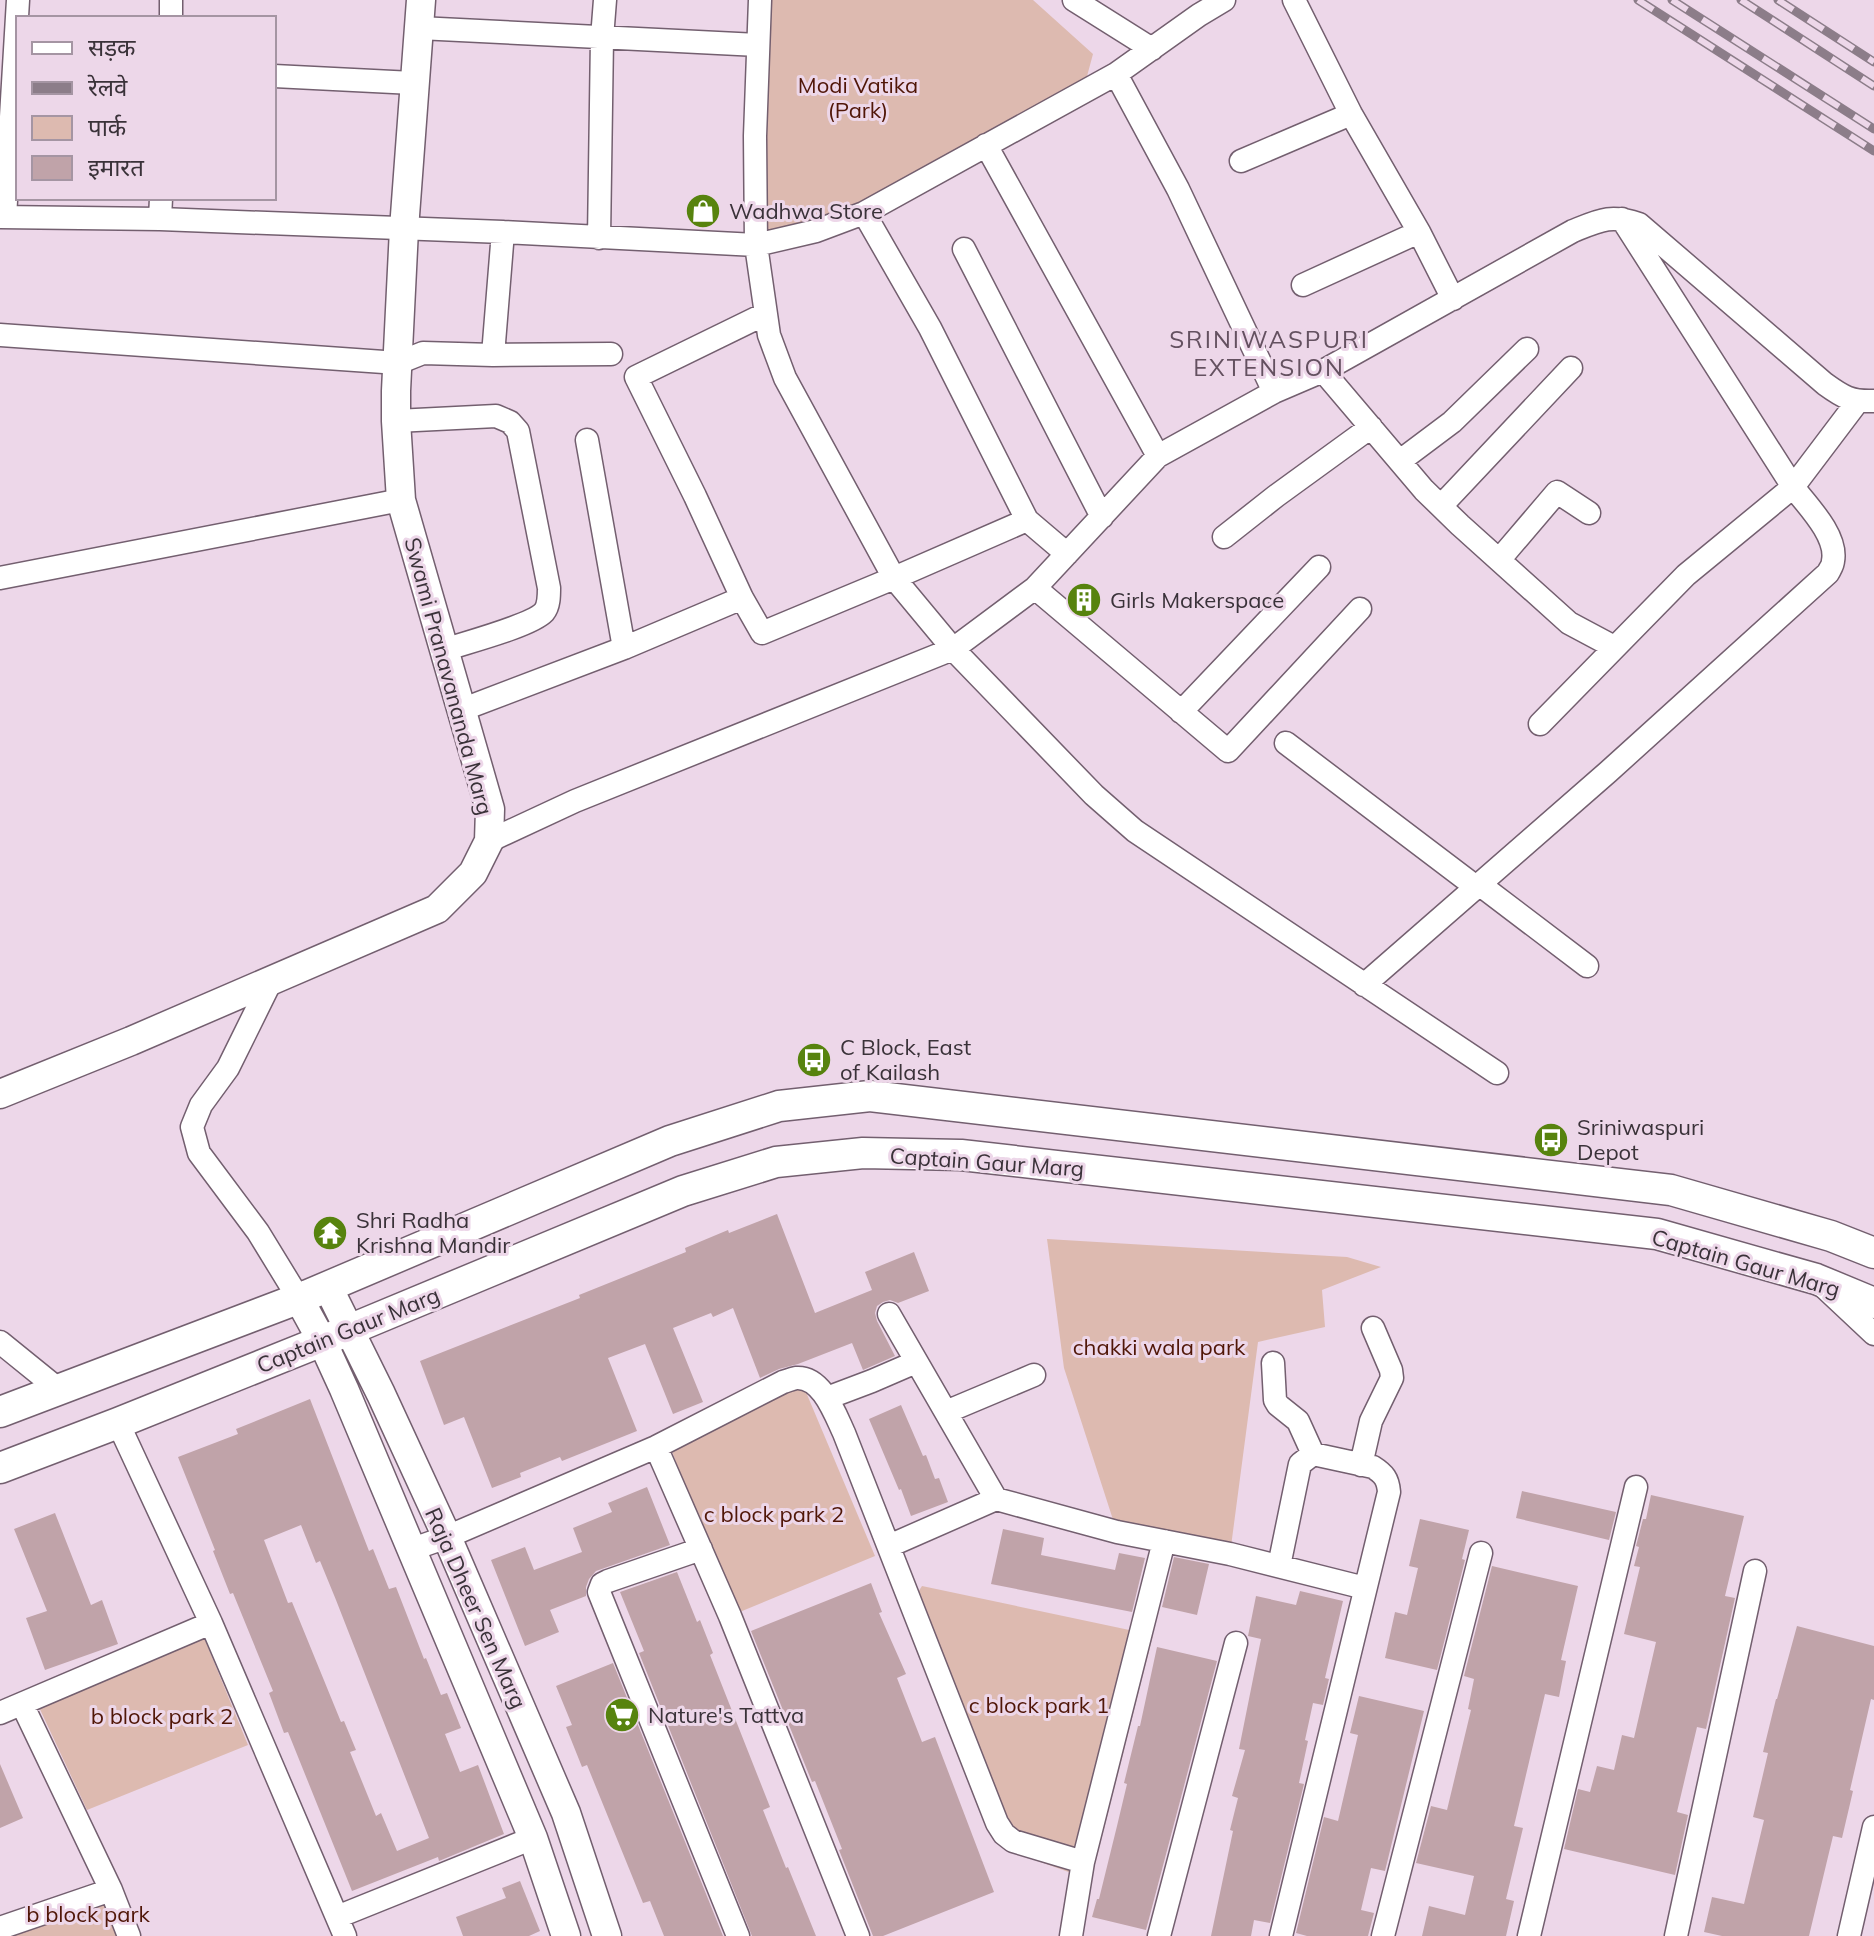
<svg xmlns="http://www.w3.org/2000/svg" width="1874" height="1936" viewBox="0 0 1874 1936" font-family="Mulish,'Noto Sans Devanagari',sans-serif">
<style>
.green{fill:#ddbab0}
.building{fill:#c0a3a9;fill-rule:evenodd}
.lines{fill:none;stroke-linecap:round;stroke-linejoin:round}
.minor-casing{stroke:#735f6f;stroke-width:25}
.tertiary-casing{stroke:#735f6f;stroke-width:31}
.secondary-casing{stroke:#735f6f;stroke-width:33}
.minor{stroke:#fff;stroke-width:22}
.tertiary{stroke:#fff;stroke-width:28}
.secondary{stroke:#fff;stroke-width:30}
.rail-casing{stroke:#8c7d89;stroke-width:9}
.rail{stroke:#edd7e9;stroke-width:6;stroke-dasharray:18;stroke-linecap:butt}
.labels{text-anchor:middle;stroke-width:6;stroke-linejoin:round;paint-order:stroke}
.park-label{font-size:22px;fill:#501607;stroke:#edd7e9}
.poi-label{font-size:22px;fill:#3a3239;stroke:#edd7e9;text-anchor:start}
.street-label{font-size:22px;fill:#3a3239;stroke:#edd7e9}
.neighbourhood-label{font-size:24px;letter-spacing:2px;fill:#645160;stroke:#edd7e9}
</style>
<rect width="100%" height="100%" fill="#edd7e9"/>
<!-- green -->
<path class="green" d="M 765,0 L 1033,0 L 1093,54 L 1083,91 L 822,225 L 758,230 Z
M 1047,1239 L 1347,1257 L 1381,1267 L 1322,1290 L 1325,1327 L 1258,1342 L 1230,1554 L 1117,1532 L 1064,1368 Z
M 803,1385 L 875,1556 L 730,1616 L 672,1451 Z
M 922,1586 L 1153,1635 L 1091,1880 L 1004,1849 L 988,1820 L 907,1609 Z
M 203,1635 L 248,1745 L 87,1810 L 37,1703 Z
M 100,1884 L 123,1936 L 0,1936 Z"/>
<!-- building -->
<path class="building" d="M 777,1214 L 815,1313 L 872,1290 L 865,1272 L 914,1252 L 929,1291 L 898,1303 L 890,1300 L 883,1302 L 877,1306 L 875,1313 L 877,1321 L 895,1356 L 863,1370 L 852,1343 L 798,1364 L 779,1369 L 760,1378 L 733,1308 L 713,1317 L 711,1313 L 673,1328 L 703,1402 L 673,1414 L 645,1344 L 608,1358 L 637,1431 L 562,1461 L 560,1457 L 520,1473 L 521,1477 L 492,1488 L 464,1417 L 444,1425 L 420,1361 L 580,1298 L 579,1295 L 686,1252 L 685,1248 L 728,1230 L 729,1233 Z
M 310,1399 L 369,1551 L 373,1549 L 389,1589 L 396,1587 L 424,1659 L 426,1658 L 441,1695 L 447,1693 L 461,1728 L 445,1734 L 460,1772 L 478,1765 L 504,1834 L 439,1861 L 438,1857 L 352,1891 L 288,1732 L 284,1733 L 269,1693 L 273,1691 L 233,1593 L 230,1594 L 213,1551 L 215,1550 L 178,1457 L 238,1434 L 236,1429 ZM 301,1525 L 316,1563 L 320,1561 L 336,1600 L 429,1838 L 397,1851 L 381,1813 L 376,1816 L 350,1752 L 356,1750 L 344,1721 L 341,1722 L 292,1602 L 288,1603 L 264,1540 Z
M 901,1405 L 923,1456 L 926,1455 L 935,1479 L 939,1478 L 948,1502 L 911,1516 L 901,1489 L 899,1490 L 869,1419 Z
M 647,1487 L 670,1545 L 596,1571 L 589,1579 L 586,1587 L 586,1596 L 550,1610 L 559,1632 L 525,1646 L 491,1560 L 525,1547 L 534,1570 L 582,1552 L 573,1528 L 612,1512 L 608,1503 Z
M 1522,1491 L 1616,1512 L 1609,1540 L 1516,1518 Z
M 1651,1495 L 1744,1516 L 1725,1596 L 1735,1598 L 1706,1729 L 1697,1727 L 1677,1812 L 1688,1815 L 1675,1875 L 1564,1849 L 1578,1789 L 1590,1792 L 1597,1766 L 1614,1770 L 1622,1735 L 1634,1738 L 1656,1642 L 1624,1634 L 1640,1567 L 1634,1566 L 1639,1547 L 1636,1546 L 1643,1519 L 1646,1519 Z
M 55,1513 L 91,1605 L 102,1600 L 118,1644 L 45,1670 L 26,1618 L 47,1611 L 14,1529 Z
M 1420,1519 L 1469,1530 L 1462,1559 L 1465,1560 L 1437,1670 L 1385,1658 L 1395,1612 L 1407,1615 L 1418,1568 L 1409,1566 Z
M 1003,1529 L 1044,1538 L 1041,1555 L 1115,1570 L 1119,1553 L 1145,1558 L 1132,1612 L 991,1584 Z
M 1174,1557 L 1209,1564 L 1197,1615 L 1162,1607 Z
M 1492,1566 L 1578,1586 L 1561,1660 L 1566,1661 L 1559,1697 L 1545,1694 L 1514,1826 L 1523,1828 L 1506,1899 L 1514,1901 L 1506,1936 L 1422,1936 L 1429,1906 L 1465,1915 L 1474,1876 L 1416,1863 L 1431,1806 L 1447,1810 L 1471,1710 L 1468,1709 L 1474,1679 L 1464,1676 Z
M 677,1572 L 697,1622 L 700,1620 L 713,1653 L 710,1655 L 770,1807 L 763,1810 L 786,1868 L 788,1867 L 816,1936 L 752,1936 L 639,1653 L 644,1651 L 620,1592 Z
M 871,1583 L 882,1612 L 879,1613 L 906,1674 L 897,1678 L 922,1742 L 935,1737 L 994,1892 L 883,1936 L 873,1936 L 839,1850 L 842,1849 L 815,1781 L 812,1782 L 751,1631 Z
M 1300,1591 L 1343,1601 L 1325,1678 L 1329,1679 L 1323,1705 L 1313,1703 L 1305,1740 L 1308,1741 L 1299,1783 L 1304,1784 L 1270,1923 L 1254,1920 L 1251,1936 L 1211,1936 L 1233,1831 L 1230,1830 L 1238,1798 L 1232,1796 L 1245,1750 L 1239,1749 L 1261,1639 L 1248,1636 L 1256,1596 L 1296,1605 Z
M 1797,1626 L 1874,1646 L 1874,1700 L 1871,1699 L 1850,1790 L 1853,1791 L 1842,1838 L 1833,1836 L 1809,1936 L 1722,1936 L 1704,1932 L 1712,1897 L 1744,1904 L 1764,1820 L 1753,1817 L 1768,1753 L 1763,1752 L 1776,1699 L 1777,1699 Z
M 1157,1647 L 1217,1661 L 1146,1930 L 1092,1917 L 1097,1899 L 1099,1899 L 1117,1826 L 1127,1784 L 1124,1783 L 1138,1726 L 1140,1726 Z
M 613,1663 L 723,1936 L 664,1936 L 650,1901 L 643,1903 L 587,1765 L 582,1767 L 566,1727 L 572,1725 L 556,1686 Z
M 1359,1696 L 1424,1711 L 1385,1871 L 1371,1868 L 1361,1910 L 1374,1913 L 1368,1936 L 1307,1936 L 1296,1933 L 1324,1817 L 1338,1821 L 1358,1735 L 1350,1733 Z
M 0,1764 L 23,1818 L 0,1828 Z
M 520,1881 L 540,1931 L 529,1936 L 463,1936 L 456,1917 L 506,1898 L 502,1888 Z"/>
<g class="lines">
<!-- minor casing -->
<g class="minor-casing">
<path id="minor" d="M 760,0 L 755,136 L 756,245 L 769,335 L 785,378 L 894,578 L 953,649 L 1094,795 L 1135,831 L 1497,1073
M 1074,0 L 1152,49
M 1294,0 L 1351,114 L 1419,232 L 1453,299
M 171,18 L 171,0
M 419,28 L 758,45
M 1116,74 L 1178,189 L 1274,392
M 274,76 L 413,83
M 986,145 L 1158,456
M 1241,161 L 1351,114
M 864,213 L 930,328 L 1027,520 L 1067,554
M 0,217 L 160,219 L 503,232 L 756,245 L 816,231 L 864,213 L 1116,74 L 1199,15 L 1224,0
M 5,217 L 18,0
M 160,219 L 161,198
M 599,238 L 602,38 L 605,0
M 964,249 L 1102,517
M 1303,285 L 1419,232
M 765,314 L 636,377 L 695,496 L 742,598 L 762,633 L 894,578 L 1027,520
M 0,335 L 398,363 L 423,353 L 493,355 L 611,354
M 493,355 L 503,232
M 1323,371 L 1424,490 L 1460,525 L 1569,623 L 1614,647
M 396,421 L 496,416 L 510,422 L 518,431 L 549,588 C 549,596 549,606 544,612 C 531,626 464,643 444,650
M 587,440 L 624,648
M 1400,461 L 1452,422 L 1527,349
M 1441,506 L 1571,368
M 1224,537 L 1276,496 L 1371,427
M 1499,560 L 1557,492 L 1589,513
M 0,578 L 401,500
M 1035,588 L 1228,751 L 1360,609
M 461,710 L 624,648 L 742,598
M 1181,712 L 1319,567
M 1540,724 L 1686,575 L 1793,487 L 1858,401
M 1286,743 L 1476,887
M 489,841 L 575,801 L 953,649 L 1035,588 L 1158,456 L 1274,392 L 1323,371 L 1573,231 C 1600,220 1611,214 1639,224 L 1825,384 C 1843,397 1851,402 1874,401
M 1479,884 L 1587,966
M 271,981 L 228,1068 L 201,1105 L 192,1127 L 199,1153 L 258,1232 L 299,1299
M 1364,985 L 1608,772 L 1828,573 C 1830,569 1833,565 1833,561 C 1838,536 1807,505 1793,487 L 1622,219
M 1825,1288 L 1874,1334
M 889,1314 L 996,1499
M 0,1342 L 58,1389
M 1273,1363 L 1275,1400 L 1278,1405 L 1298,1421 L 1313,1454
M 827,1398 L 872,1381 L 916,1362
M 946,1412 L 1034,1375
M 118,1423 L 211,1623 L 345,1936
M 656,1447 L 730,1616 L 858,1936
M 1361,1465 L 1371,1421 L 1392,1378 L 1391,1370 L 1373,1328
M 889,1546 L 996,1499 L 1117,1532 L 1230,1554 L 1365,1588
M 701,1549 L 608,1581 L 602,1584 L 599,1592 L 738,1936
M 410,1550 L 447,1537 L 656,1447 L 783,1382 C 787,1381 791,1379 796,1378 C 822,1376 835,1414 844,1433 L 997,1823 L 1004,1834 L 1013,1841 L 1083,1862
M 1279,1566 L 1300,1464 L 1313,1454 L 1373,1467 C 1384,1474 1388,1479 1389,1492 L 1281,1936
M 22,1704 L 111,1890 L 129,1936
M 0,1713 L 211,1623
M 337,1917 L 533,1838
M 0,1928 L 111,1890
M 1071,1936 L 1083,1862 L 1164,1541
M 1159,1936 L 1236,1643
M 1383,1936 L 1481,1553
M 1529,1936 L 1636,1487
M 1676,1936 L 1755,1571
M 1849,1936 L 1874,1827"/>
</g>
<!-- tertiary casing -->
<g class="tertiary-casing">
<path id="tertiary" d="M 0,1094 L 131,1041 L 437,909 L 473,873 L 489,841 L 490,809 L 401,500 L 396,421 L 396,391 L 404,229 L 421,0
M 328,1287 L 381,1394 L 447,1537 L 566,1813 L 607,1936
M 299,1299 L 322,1341 L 344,1389 L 533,1838 L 566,1936"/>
</g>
<!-- secondary casing -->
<g class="secondary-casing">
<path id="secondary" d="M 0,1412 L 308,1295 L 670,1141 L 779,1106 L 870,1096 L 1671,1190 L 1831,1236 L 1874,1253
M 0,1468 L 118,1423 L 337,1335 L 683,1191 L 776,1162 L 863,1153 L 961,1155 L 1657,1234 L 1816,1279 L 1874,1303"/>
</g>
<!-- minor -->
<use href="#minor" class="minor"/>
<!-- tertiary -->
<use href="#tertiary" class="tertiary"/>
<!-- secondary -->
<use href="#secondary" class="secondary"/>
<!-- rail casing -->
<g class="rail-casing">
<path id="rail" d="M 1638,0 L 1874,151
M 1672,0 L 1874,129
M 1741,0 L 1874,86
M 1778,0 L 1874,62"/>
</g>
<!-- rail -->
<use href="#rail" class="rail"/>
</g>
<!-- icons -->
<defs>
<g id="shop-disc" transform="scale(1.8)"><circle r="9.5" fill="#57830e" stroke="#edd7e9"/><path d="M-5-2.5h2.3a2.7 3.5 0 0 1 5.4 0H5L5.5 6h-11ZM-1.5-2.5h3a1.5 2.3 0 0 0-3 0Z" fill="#fff"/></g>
<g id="building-disc" transform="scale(1.8)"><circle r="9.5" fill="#57830e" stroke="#edd7e9"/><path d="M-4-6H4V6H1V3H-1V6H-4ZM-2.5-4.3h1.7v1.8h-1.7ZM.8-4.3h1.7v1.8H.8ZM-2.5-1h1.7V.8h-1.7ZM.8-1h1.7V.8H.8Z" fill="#fff"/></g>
<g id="bus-disc" transform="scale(1.8)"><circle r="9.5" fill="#57830e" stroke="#edd7e9"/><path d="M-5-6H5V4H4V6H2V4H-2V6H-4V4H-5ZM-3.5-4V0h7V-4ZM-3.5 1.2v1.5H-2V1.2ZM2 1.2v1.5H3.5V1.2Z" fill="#fff"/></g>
<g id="temple-disc" transform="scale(1.8)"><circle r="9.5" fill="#57830e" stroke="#edd7e9"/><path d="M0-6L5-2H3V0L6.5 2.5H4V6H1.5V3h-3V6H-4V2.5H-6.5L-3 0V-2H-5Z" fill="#fff"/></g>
<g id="supermarket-disc" transform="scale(1.8)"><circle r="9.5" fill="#57830e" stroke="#edd7e9"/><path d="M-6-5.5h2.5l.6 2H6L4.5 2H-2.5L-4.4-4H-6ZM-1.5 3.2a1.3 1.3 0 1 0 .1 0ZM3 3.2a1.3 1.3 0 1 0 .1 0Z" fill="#fff"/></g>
</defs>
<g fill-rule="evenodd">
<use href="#shop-disc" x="703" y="211"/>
<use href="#building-disc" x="1084" y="600"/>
<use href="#bus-disc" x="814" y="1060"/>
<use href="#bus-disc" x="1551" y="1140"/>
<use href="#temple-disc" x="330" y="1233"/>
<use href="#supermarket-disc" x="622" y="1715"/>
</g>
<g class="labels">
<!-- park labels -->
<g class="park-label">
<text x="858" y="93">Modi Vatika<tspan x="858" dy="25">(Park)</tspan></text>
<text x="1159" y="1355">chakki wala park</text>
<text x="774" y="1522">c block park 2</text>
<text x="1039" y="1713">c block park 1</text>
<text x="162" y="1724">b block park 2</text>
<text x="88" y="1922">b block park</text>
</g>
<!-- poi labels -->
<g class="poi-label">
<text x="729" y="219">Wadhwa Store</text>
<text x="1110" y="608">Girls Makerspace</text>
<text x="840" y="1055">C Block, East<tspan x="840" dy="25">of Kailash</tspan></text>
<text x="1577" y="1135">Sriniwaspuri<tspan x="1577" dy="25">Depot</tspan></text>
<text x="356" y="1228">Shri Radha<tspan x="356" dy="25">Krishna Mandir</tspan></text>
<text x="648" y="1723">Nature's Tattva</text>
</g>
<!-- street labels -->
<g class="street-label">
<text transform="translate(449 676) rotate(75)" y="8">Swami Pranavananda Marg</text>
<text transform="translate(987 1162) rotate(4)" y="8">Captain Gaur Marg</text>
<text transform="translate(1746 1263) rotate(16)" y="8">Captain Gaur Marg</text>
<text transform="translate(348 1330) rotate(-22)" y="8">Captain Gaur Marg</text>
<text transform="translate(476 1608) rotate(66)" y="8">Raja Dheer Sen Marg</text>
</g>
<!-- neighbourhood labels -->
<g class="neighbourhood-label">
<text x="1269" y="348">SRINIWASPURI<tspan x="1269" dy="28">EXTENSION</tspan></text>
</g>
</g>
<!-- legend -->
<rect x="16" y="16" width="260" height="184" fill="#edd7e9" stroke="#a595a3" stroke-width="2"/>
<rect x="32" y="42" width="40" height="12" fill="#ffffff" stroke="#a595a3" stroke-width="2"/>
<text x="88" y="56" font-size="24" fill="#3a3239">सड़क</text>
<rect x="32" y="82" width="40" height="12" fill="#8c7d89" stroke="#a595a3" stroke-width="2"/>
<text x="88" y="96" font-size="24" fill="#3a3239">रेलवे</text>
<rect x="32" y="116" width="40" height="24" fill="#ddbab0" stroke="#a595a3" stroke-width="2"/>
<text x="88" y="136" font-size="24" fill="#3a3239">पार्क</text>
<rect x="32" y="156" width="40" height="24" fill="#c0a3a9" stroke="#a595a3" stroke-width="2"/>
<text x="88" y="176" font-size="24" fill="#3a3239">इमारत</text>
</svg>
